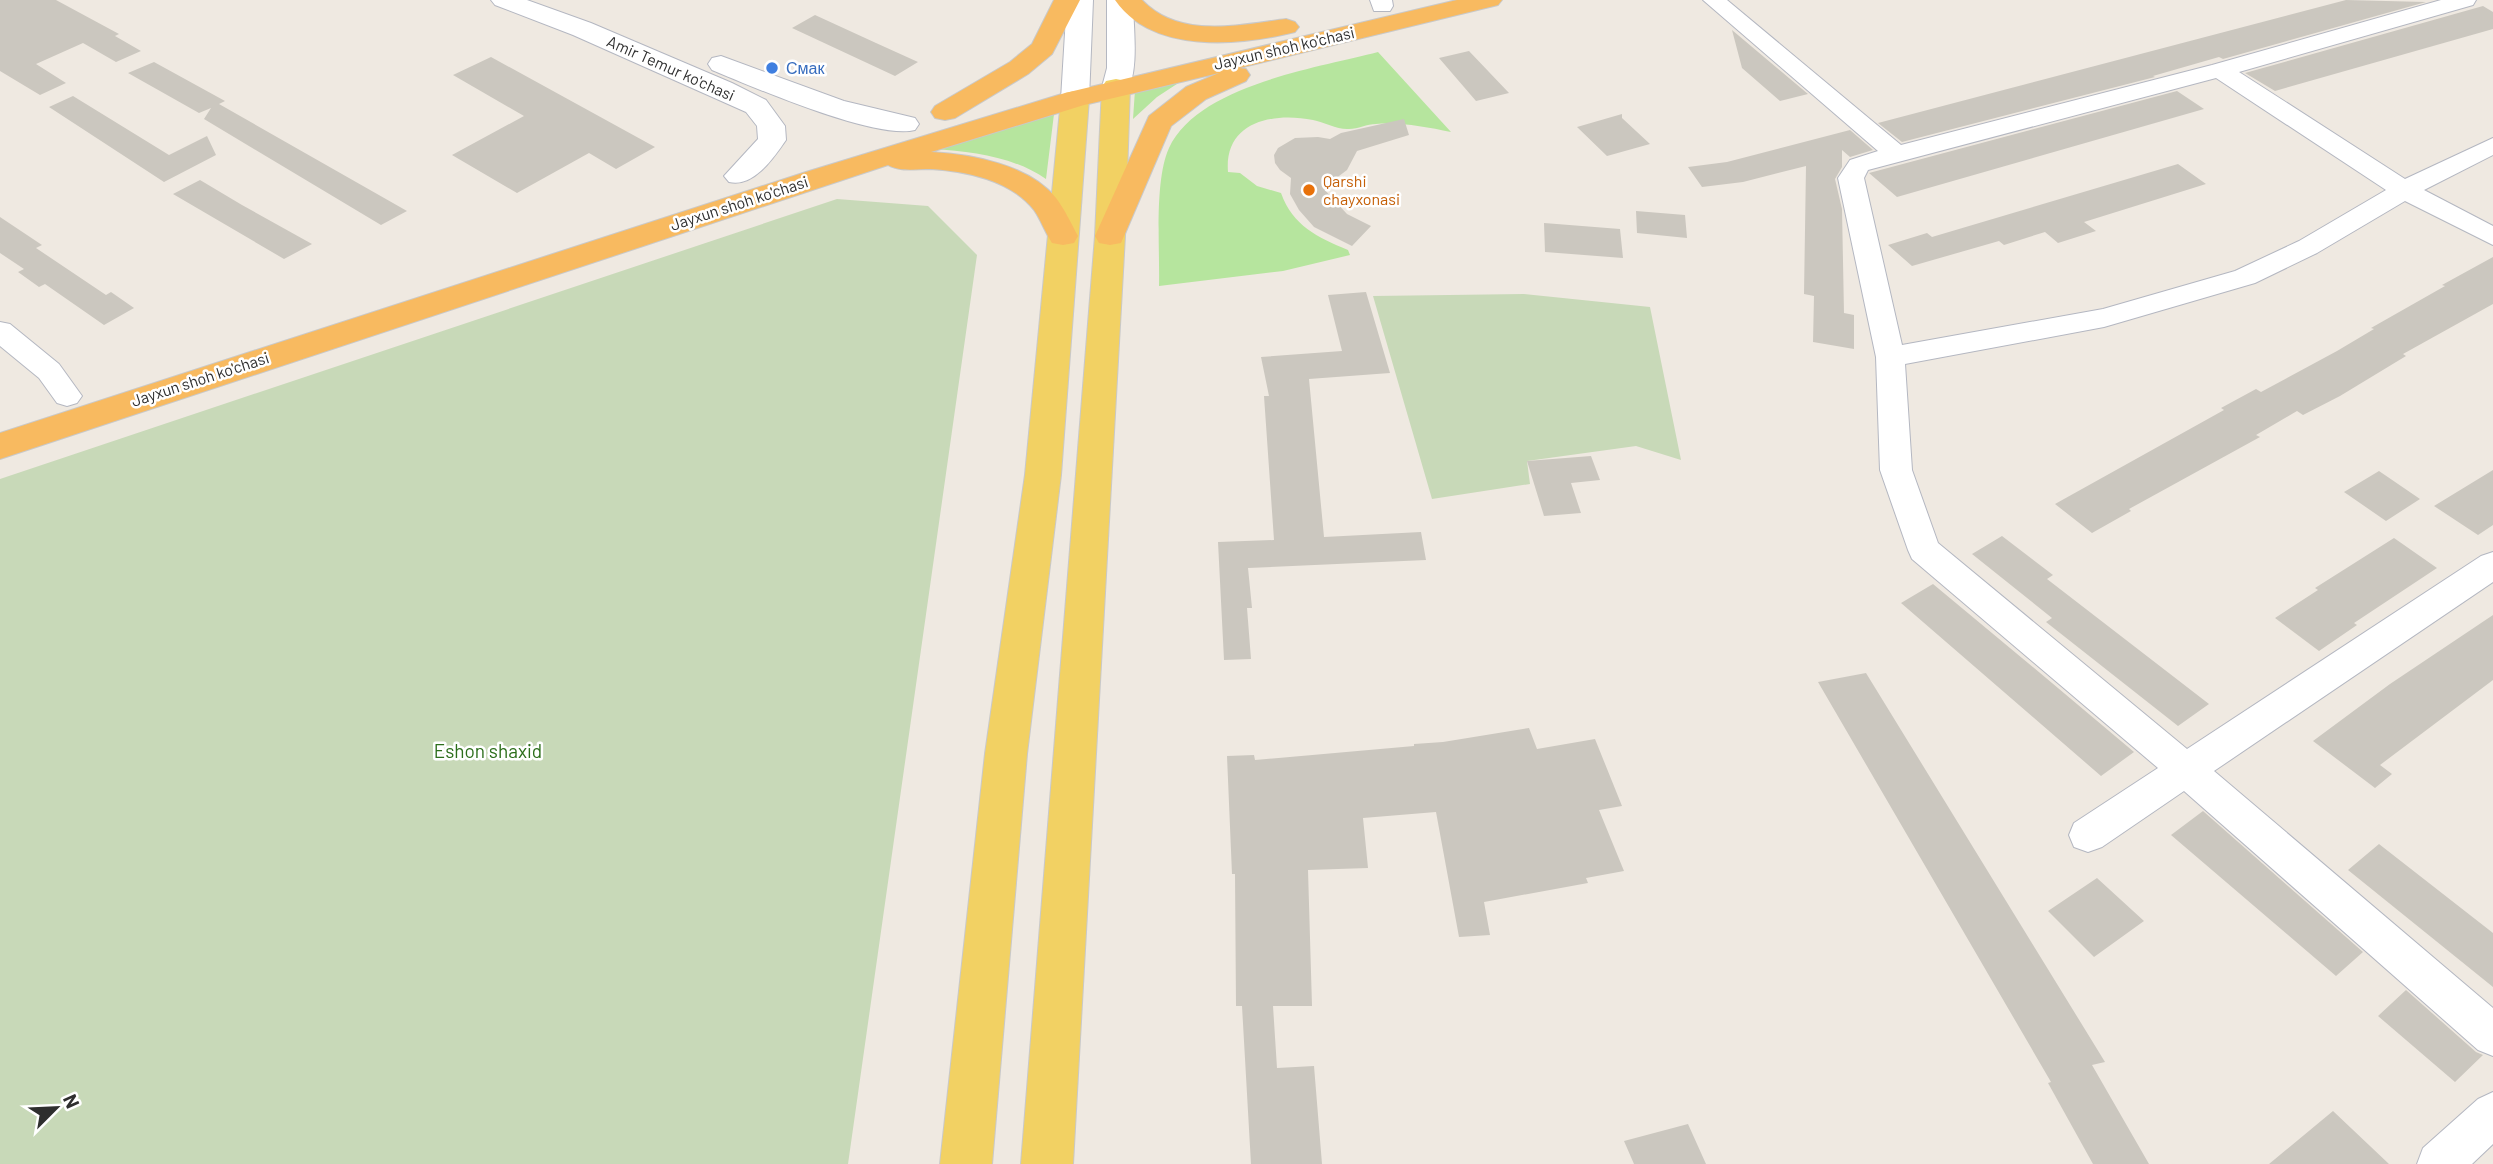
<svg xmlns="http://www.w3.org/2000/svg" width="2493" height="1164" viewBox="0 0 2493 1164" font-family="Barlow,sans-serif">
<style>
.green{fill:#b6e59e}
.cemetery{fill:#c8d9b8}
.building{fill:#cbc7bf}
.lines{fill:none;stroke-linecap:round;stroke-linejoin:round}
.minor-casing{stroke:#b4b7c1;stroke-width:2}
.secondary-casing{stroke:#b4b7c1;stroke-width:2}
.primary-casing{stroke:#c9c9c9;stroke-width:2}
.trunk-casing{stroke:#c9c9c9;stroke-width:2}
.minor{fill:#fff;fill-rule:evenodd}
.secondary{fill:#fff;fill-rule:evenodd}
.primary{fill:#f2d163;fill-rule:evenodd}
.trunk{fill:#f8ba60;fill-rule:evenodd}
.shop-dot{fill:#3f7fe0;stroke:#fff;stroke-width:2.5}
.food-dot{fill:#e8710a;stroke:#fff;stroke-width:2.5}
.labels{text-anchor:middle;stroke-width:5;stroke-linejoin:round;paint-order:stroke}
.far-street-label{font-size:16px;fill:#2e2e2e;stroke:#fff}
.far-shop-label{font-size:16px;fill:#366cbe;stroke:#fff;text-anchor:start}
.far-food-label{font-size:16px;fill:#c56008;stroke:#fff;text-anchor:start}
.park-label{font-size:19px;fill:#2c6e1b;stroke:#fff}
</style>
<rect width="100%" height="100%" fill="#efe9e1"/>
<!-- green -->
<path class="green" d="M 1378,52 L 1451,132 C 1426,127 1401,122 1376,124 C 1367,124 1358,129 1349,129 C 1338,130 1324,122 1313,120 C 1272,112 1224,122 1228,172 L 1240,173 L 1257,186 L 1281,193 C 1293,226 1317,237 1348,250 L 1350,255 L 1283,271 L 1159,286 C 1160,249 1154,181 1169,148 C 1198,85 1317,68 1378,52 Z
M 1183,80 L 1157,97 L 1133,119 L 1135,90 Z
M 1054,114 L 1046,179 C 1012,156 973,152 933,149 Z"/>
<!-- cemetery -->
<path class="cemetery" d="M 837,199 L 928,206 L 977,255 L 848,1164 L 0,1164 L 0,479 Z
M 1524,294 L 1650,307 L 1681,460 L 1636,446 L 1527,461 L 1530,484 L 1432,499 L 1373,296 Z"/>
<!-- building -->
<path class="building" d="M 0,0 L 56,0 L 119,34 L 115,36 L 141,51 L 116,62 L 83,43 L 36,64 L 66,83 L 40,95 L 0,71 Z
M 2346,0 L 2426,2 L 2223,59 L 2219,57 L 2153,76 L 2155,77 L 1902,142 L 1878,123 Z
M 2483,6 L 2493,12 L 2493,29 L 2275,91 L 2245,73 Z
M 815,15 L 876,43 L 918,62 L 895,76 L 792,28 Z
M 1732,30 L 1808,94 L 1780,101 L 1742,68 Z
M 1469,51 L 1509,93 L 1476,101 L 1439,58 Z
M 491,57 L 655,147 L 616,169 L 589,153 L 517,193 L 452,155 L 524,116 L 453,75 Z
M 154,62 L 225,101 L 219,104 L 407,211 L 381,225 L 204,119 L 211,108 L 199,113 L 128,73 Z
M 2177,91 L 2204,109 L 1897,197 L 1869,173 Z
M 73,96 L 169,155 L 207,136 L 216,155 L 164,182 L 49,107 Z
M 1622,114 L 1622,118 L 1650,144 L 1607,156 L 1577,127 Z
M 1404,119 L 1409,135 L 1357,151 L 1347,170 L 1323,188 L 1347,214 L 1371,226 L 1352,246 L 1314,227 L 1299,210 L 1290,194 L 1291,178 L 1280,170 L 1275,163 L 1274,155 L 1278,148 L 1295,138 L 1318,137 L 1330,139 L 1341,133 Z
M 1850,130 L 1873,150 L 1850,157 L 1842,150 L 1842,167 L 1835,179 L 1842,209 L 1844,313 L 1854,315 L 1854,349 L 1813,342 L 1814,296 L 1804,294 L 1806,166 L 1743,182 L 1702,187 L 1688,167 L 1727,162 Z
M 2178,164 L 2206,184 L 2084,222 L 2096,231 L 2058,243 L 2045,232 L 2004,245 L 1999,241 L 1912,266 L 1888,245 L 1927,233 L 1932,237 Z
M 200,180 L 242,205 L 312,244 L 284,259 L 173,194 Z
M 1636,211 L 1685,215 L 1687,238 L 1637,233 Z
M 0,217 L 42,245 L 36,248 L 106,295 L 111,292 L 134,308 L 104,325 L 45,284 L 39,287 L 18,272 L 24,269 L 0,253 Z
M 1544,223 L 1620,229 L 1623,258 L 1545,252 Z
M 2493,257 L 2493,304 L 2403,354 L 2406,356 L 2340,396 L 2303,415 L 2297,411 L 2256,435 L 2260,437 L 2129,509 L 2131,511 L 2092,533 L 2055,504 L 2224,410 L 2221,408 L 2256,389 L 2261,392 L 2337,351 L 2374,329 L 2371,328 L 2445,286 L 2442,285 Z
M 1366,292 L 1390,373 L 1309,379 L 1324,537 L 1421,532 L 1426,560 L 1248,568 L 1252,608 L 1247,608 L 1251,659 L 1224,660 L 1218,542 L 1274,540 L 1264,396 L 1269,396 L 1261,357 L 1342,351 L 1328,295 Z
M 1591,456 L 1600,480 L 1571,483 L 1581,513 L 1544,516 L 1527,461 Z
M 2493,470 L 2493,525 L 2478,535 L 2434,506 Z
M 2379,471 L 2420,499 L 2386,521 L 2344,492 Z
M 2002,536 L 2053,575 L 2047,579 L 2209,704 L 2178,726 L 2046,622 L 2052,618 L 1972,554 Z
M 2394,538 L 2437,568 L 2354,623 L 2357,625 L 2319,651 L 2275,618 L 2318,590 L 2315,588 Z
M 1933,584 L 2052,683 L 2134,752 L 2101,776 L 1901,603 Z
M 2493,615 L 2493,680 L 2380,765 L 2392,774 L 2375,788 L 2313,741 L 2390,684 Z
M 1866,673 L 2105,1062 L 2092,1065 L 2149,1164 L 2093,1164 L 2048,1083 L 2051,1082 L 1818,682 Z
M 1529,728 L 1537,749 L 1595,739 L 1622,806 L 1599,810 L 1624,871 L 1586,878 L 1588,883 L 1484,902 L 1490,935 L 1459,937 L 1436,812 L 1363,818 L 1368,868 L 1308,870 L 1312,1006 L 1273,1006 L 1277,1068 L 1314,1066 L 1322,1164 L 1251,1164 L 1242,1006 L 1236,1006 L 1235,874 L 1232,874 L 1227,756 L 1254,755 L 1255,760 L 1414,746 L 1414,744 L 1443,742 Z
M 2203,811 L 2363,952 L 2336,976 L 2171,835 Z
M 2379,844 L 2493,933 L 2493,987 L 2348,870 Z
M 2097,878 L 2144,921 L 2094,957 L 2048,911 Z
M 2406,990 L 2476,1052 L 2483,1055 L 2455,1082 L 2378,1016 Z
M 2333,1111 L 2389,1164 L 2269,1164 Z
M 1688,1124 L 1706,1164 L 1634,1164 L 1624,1141 Z"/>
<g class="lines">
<!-- minor casing -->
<g class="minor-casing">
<path id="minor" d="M 1370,0 L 1392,0 L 1393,6 L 1390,11 L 1374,11 Z
M 1703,0 L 1727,0 L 1901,145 L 2212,65 L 2441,0 L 2476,0 L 2473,5 L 2239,72 L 2405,179 L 2493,138 L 2493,155 L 2424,190 L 2493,226 L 2493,245 L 2405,201 L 2317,253 L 2255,283 L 2104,327 L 1905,364 L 1912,470 L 1938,543 L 2187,749 L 2481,556 L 2493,552 L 2493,582 L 2214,771 L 2493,1008 L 2493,1056 L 2478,1050 L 2184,791 L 2102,847 L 2088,852 L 2074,847 L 2069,835 L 2074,823 L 2158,768 L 1912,559 L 1908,550 L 1880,470 L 1876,357 L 1838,178 L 1850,160 L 1878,151 ZM 2216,78 L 2386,190 L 2299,241 L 2235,271 L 2103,309 L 1902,345 L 1864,178 L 1868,170 Z
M 0,322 L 10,324 L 59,364 L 82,396 L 77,403 L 67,406 L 57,403 L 39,378 L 0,346 Z
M 2493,1092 L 2493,1144 L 2472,1164 L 2417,1164 L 2423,1148 L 2478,1099 Z"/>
</g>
<!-- secondary casing -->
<g class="secondary-casing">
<path id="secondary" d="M 491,0 L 527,0 L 591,23 L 732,83 L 766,100 L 785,126 L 786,140 C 773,159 753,188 729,182 L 724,176 L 758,139 L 757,126 L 746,112 L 573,35 L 495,5 Z
M 1067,0 L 1093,0 L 1089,99 L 1085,105 L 1075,107 L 1065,105 L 1061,99 Z
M 1107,0 L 1133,0 C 1133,25 1140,72 1126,93 L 1116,95 L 1106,93 L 1102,87 L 1107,68 Z
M 721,56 L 844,101 L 915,118 L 919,124 L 915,130 C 875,140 753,87 712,70 L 708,64 L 712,58 Z"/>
</g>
<!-- primary casing -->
<g class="primary-casing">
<path id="primary" d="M 1116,79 L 1126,81 L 1130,87 L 1125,236 L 1073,1164 L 1021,1164 L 1095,236 L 1102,87 L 1106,81 Z
M 1075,91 L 1085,93 L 1089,99 L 1061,475 L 1027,754 L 992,1164 L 940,1164 L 985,754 L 1025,475 L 1061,99 L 1065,93 Z"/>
</g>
<!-- trunk casing -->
<g class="trunk-casing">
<path id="trunk" d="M 1054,0 L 1080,0 L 1052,54 L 1028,74 L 955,118 L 945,120 L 935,118 L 931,112 L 935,106 L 1010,62 L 1032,44 Z
M 1115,0 L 1142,0 C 1179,39 1238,25 1286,19 L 1295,22 L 1299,27 L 1295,32 C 1239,46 1152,54 1115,0 Z
M 1457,0 L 1502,0 L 1498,5 L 1239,68 L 1246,69 L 1250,75 L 1246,81 L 1206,99 L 1171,126 L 1121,243 L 1110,245 L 1099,243 L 1095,236 L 1149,116 L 1186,87 L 1219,73 L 1084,105 L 931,152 C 972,154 1029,165 1056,198 C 1065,210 1071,223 1078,236 L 1074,243 L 1063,245 L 1052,243 C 1045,232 1041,220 1034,210 C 1011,180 965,171 930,169 C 917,169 900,172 888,165 L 0,459 L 0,433 L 806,172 L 1065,93 Z"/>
</g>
<!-- minor -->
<use href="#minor" class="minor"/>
<!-- secondary -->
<use href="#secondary" class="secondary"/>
<!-- primary -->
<use href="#primary" class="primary"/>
<!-- trunk -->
<use href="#trunk" class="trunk"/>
</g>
<!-- markers -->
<circle class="shop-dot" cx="772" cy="68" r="7"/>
<circle class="food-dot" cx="1309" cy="190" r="7"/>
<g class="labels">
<!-- far-street labels -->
<g class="far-street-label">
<text transform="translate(1284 48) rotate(-13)" y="6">Jayxun shoh ko'chasi</text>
<text transform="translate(671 68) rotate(24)" y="6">Amir Temur ko'chasi</text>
<text transform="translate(739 203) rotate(-18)" y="6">Jayxun shoh ko'chasi</text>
<text transform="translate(200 379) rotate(-18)" y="6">Jayxun shoh ko'chasi</text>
</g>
<!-- far-shop labels -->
<g class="far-shop-label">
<text x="786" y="74">Смак</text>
</g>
<!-- far-food labels -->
<g class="far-food-label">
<text x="1323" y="187">Qarshi<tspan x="1323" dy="18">chayxonasi</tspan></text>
</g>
<!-- park labels -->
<g class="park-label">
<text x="488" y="758">Eshon shaxid</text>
</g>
</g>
<!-- north arrow -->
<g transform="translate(56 1108) rotate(66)" stroke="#ffffff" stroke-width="5" paint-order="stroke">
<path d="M0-5L12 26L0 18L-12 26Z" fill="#2e2e2e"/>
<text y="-10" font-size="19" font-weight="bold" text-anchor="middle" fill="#2e2e2e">N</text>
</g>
</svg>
